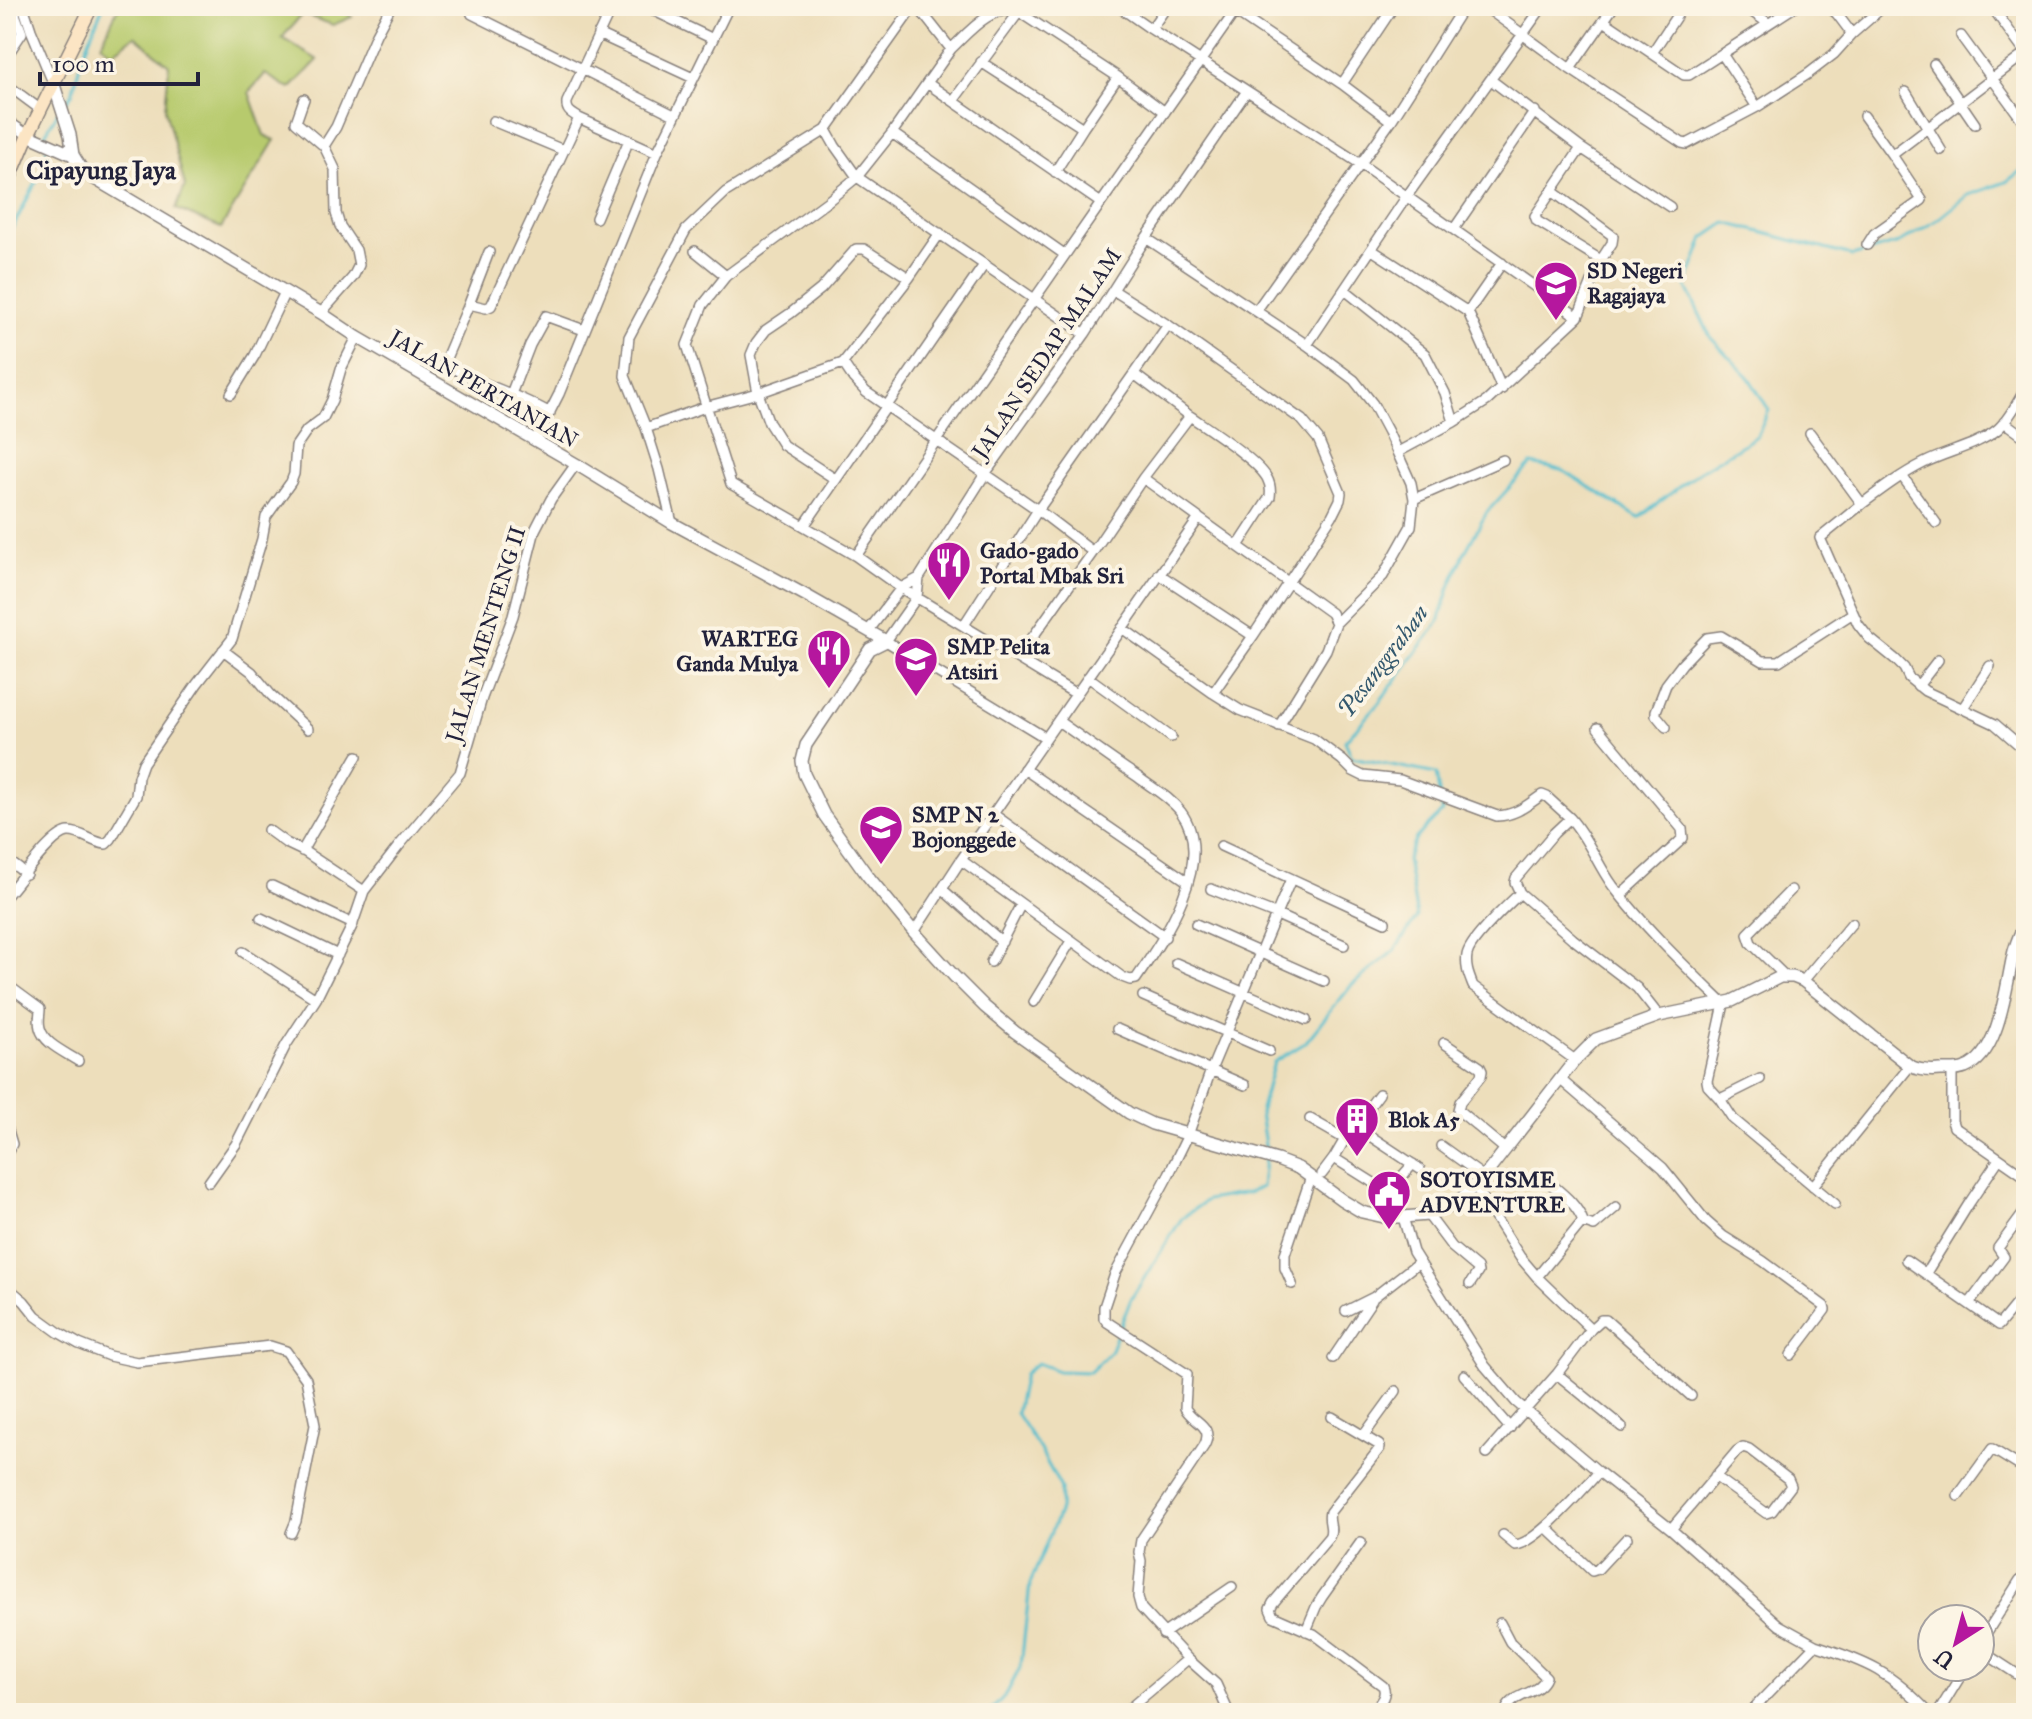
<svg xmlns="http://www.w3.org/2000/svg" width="2032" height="1719" viewBox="0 0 2032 1719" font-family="'IM FELL Great Primer',serif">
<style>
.green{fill:#b7ca6d;stroke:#6c7654;stroke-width:2}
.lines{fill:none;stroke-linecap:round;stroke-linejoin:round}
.stream{stroke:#52bdcd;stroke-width:3}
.minor-casing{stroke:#88807b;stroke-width:12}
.tertiary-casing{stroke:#88807b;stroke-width:14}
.secondary-casing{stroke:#88807b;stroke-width:15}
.minor{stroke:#fff;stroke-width:9}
.tertiary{stroke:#fff;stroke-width:11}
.secondary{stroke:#fce5c4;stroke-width:12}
.labels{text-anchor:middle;stroke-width:8;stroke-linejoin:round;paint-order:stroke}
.poi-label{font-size:22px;font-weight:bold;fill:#22223b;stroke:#fcf5e5;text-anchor:start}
.street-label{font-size:22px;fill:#22223b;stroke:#fcf5e5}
.water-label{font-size:24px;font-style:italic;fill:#33586e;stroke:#fcf5e5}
.quarter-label{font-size:26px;font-weight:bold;fill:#22223b;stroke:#fcf5e5}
</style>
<rect width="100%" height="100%" fill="#fcf5e5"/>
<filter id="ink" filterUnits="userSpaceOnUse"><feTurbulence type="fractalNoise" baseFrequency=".0125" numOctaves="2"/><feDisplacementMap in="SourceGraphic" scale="16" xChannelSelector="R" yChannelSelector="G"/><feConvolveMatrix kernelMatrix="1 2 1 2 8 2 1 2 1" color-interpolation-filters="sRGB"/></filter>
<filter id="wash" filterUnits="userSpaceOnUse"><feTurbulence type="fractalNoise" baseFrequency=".006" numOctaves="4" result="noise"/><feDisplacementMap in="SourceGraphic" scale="32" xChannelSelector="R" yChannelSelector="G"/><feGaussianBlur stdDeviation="1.8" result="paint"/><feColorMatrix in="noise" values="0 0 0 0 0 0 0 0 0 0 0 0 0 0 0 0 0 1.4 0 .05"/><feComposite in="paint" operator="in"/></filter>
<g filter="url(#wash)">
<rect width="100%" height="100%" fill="#eddebb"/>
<!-- green -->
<path class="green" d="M 119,6 L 341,6 L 352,17 L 333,25 L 302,14 L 282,38 L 318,60 L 290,89 L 265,74 L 249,92 L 264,135 L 275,140 L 221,228 L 176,209 L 185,186 L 165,109 L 169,65 L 135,36 L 112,53 L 101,44 Z"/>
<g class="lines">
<!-- stream -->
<path class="stream" d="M 63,106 L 72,94 L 82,57 L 103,6
M 46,140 L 45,134 L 58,112
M 6,240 L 48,159 L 46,148
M 1266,1151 L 1260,1113 L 1274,1062 L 1305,1043 L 1351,986 L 1395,950 L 1417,917 L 1407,859 L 1416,838 L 1442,812 L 1436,774 L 1352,757 L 1345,741 L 1378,704 L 1439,622 L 1450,587 L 1464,554 L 1487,512 L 1531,464 L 1562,470 L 1639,518 L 1697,473 L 1757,436 L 1769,410 L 1749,378 L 1711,338 L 1686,286 L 1704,238 L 1726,223 L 1852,256 L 1899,243 L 1937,220 L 1968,195 L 2006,182 L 2026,167
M 989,1713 L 1007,1693 L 1021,1666 L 1030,1584 L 1060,1510 L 1061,1488 L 1039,1448 L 1016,1413 L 1024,1374 L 1037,1363 L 1058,1371 L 1090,1372 L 1110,1352 L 1131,1299 L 1182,1218 L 1207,1200 L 1248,1193 L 1262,1187 L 1265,1159"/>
</g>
</g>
<g filter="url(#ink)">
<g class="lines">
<!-- minor casing -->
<g class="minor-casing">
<path id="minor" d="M 23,6 L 31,30 L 54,85
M 472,6 L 471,11 L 472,14 L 674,115
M 612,6 L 567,102 C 566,111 571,113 579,118 L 657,153
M 644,6 L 713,39
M 914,6 L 826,130 L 726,192 L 686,230 L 629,337 L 625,376 L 646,428 L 705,407 L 758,393 L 843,363 L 909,278 L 940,233
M 917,6 L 951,49 L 927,83
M 1024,6 L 1019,12 L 1118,77 L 1165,112
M 1118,6 L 1151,29 L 1359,163 L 1578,317
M 1326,6 L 1332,8 L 1335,6
M 1484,6 L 1570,69 L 1682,143 L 1687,144 L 1757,107 L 1808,74 L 1834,54 L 1852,34 L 1884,6
M 1744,6 L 1768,23
M 1828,6 L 1837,14 L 1852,34
M 1995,11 L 2026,54
M 1235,12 L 1342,84 L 1391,121
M 1604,21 L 1684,75 L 1689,75 L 1796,6
M 1151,29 L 1167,6
M 598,34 L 693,78
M 1961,36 L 2026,125
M 951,49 C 969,32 992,3 1019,12 L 953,101 L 1101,203 L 1239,6
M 1652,53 L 1683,6
M 1722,54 L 1757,107
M 6,57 L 22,33 L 12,6
M 981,62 L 1083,128 L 1055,172
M 1934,64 L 1975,124
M 1570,69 L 1614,6
M 1491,80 L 1581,148 L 1670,207
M 6,84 L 41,110
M 1342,84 L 1394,6
M 1906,92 L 1941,150
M 304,99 L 296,122 L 324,146
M 953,101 L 927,83 L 892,133 L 857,177 L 828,201 L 726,276 L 703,305 L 687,345 L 731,484 L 856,556 L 901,588 L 1076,694
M 1864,116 L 1892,155 L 1922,200 L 1874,234 L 1867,245
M 6,120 L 28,135
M 493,121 L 563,150
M 1083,128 L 1118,77
M 826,130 L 835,146 L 857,177 L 1085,334
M 892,133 L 1064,254
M 1581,148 L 1535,216 L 1537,221 L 1601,260
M 1892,155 L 2026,53
M 596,218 L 629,140
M 1454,229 L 1535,111
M 1146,238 L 1307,345 L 1354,380 L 1373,404 L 1388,432 L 1411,483 L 1414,499 L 1411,526 L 1383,576 L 1336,623
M 1372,250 L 1468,312 L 1502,389
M 695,251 L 726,276
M 1113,290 L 1168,325 L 1038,510 L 1093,552 L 1143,478 L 1331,613 L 1336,623 L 1326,650 L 1279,726
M 1345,290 L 1425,354 L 1445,393 L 1454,422
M 469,304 L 489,252
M 1256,311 L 1391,121 L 1464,6
M 1468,312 L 1502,263
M 321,313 L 353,277 L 359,265 L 356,250 L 340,226 L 336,213 L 335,169 L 324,146 L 336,127 L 376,34 L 391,6
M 1168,325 L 1302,420 L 1318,439 L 1341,493 L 1340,500 L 1332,516 L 1253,636 L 1213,693
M 1307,345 L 1407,196 L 1543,6
M 843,363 L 853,378 L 866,392 L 1038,510 L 964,625
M 1134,374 L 1190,416
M 231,394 L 255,355 L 285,292
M 511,394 L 530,345 L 546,316 L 584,330
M 550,413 C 516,393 477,384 444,363 L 469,304 L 486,308 L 491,306 L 579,118
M 2004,422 L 2026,438
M 646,428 L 659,469 L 672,523
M 1810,433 L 1862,504 L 1820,538 L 1858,624 L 1869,638 L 1895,659 L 1904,668 L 1909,678 L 1925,691 L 1995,724 L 2018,744 L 2026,749
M 535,441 L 559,394 L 657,153 L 729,6
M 1398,452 L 1454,422 L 1487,401 L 1578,317 L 1601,260 L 1612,243 L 1613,236 L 1552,191
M 1902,476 L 1936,523
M 1143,478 L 1190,416 C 1210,430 1256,459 1267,478 C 1271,485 1271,490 1270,497 L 1238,546
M 835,479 L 783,445 L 769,423 L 758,393 L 751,355 L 756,343 L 766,330 L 791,313 L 821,289 L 856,249 L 864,249 L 909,278
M 1414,499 L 1503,460
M 1862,504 C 1882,489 1902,474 1924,463 C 1948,451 1977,446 1998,429 C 2010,418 2018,401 2026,388
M 804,526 L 984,265
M 856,556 L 1101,203
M 1159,574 L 1253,636
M 919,578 L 917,597 L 886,641 L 1046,738
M 1122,628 L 1213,693 L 1240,710 L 1314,739 L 1342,760 L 1353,771 L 1363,776 L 1400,780 L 1497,816 C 1517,815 1527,805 1542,795 L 1547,797 L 1570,818
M 869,630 L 901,588 L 919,578 L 985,474 L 1085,334 L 1146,238 L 1247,91
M 223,650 L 252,672 L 271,695 L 308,729
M 1018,658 L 1093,552
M 1088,677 L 1171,737
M 1918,686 L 1938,660
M 1963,708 L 1990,666
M 1666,727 L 1656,715 L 1656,711 L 1666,685 L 1682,664 L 1707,638 L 1721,636 L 1763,661 L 1779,661 L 1853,613
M 1598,728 L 1682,829 L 1683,838 L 1678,843 L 1621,895
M 1024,769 L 1187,881
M 993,814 L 1165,937
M 268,830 L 286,843 L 305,852 L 364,891
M 1221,846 L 1385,922
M 302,851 L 357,756
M 6,859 L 26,874
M 961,860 L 1122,977 L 1130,980 L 1136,979 C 1164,938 1217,861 1181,812 C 1170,797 1152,788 1138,777 C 1111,759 1084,739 1058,721
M 272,886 L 353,924
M 942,889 L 1002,942
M 1211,889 L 1277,915 L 1344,945
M 1520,893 L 1515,882 L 1516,878 L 1554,833 L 1570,818 C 1588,838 1597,864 1613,886 C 1646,929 1685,966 1724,1004 L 1707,1081 L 1708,1086 L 1720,1099 L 1733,1119 L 1835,1204
M 6,896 C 18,883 53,832 69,832 C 82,832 93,843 106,844 L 111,839 L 136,796 L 138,777 L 143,763 L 197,684 L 232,639 L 262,539 L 266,517 L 291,482 L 294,474 L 296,446 L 307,430 L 323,418 L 332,400 L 341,369 L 357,337
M 261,918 L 338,955
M 1196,924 L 1324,981
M 914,932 L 961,860 L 1199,518
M 243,952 L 316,999
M 991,962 L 1021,904
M 1176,963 L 1306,1020
M 1785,976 L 1751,943 L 1748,934 L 1791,890
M 1803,981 L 1852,923
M 6,984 L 40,1009 C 40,1015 38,1021 40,1028 C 44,1044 65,1052 78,1061
M 1143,996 L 1269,1051
M 1034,1002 L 1071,941
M 1117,1029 L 1245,1085
M 1444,1043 L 1480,1067 L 1482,1071 L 1481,1076 L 1460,1102 L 1458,1110 L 1506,1150
M 1575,1060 L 1473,986 C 1469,976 1465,967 1467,955 C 1470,939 1507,906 1520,893 L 1573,939 L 1637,988 L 1659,1016
M 1952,1070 L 1952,1121 L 1954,1127 L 2026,1177
M 1561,1080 L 1663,1168 L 1706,1221 L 1723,1236 L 1763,1261 L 1824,1306 L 1825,1310 L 1822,1314 L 1791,1355
M 1720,1099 L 1760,1079
M 1310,1119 L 1345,1139 L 1334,1158
M 6,1124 L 12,1144 L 6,1155
M 1355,1126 L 1420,1169
M 1345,1139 L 1379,1094
M 1441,1146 L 1484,1177
M 1322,1174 L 1334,1158 L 1388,1192 L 1403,1217 L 1413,1252 L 1485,1366 L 1516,1402 L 1599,1472 L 1671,1529 L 1779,1625 L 1815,1645 L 1749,1713
M 209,1182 L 236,1144 L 286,1045 L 316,999 L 352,926 L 364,891 L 398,847 L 460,773 L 482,698 L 513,616 L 535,530 L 551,499 L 576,464
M 1551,1184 C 1564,1195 1577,1205 1583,1221
M 1475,1186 L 1520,1257 L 1537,1277 L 1591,1329 L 1557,1374 L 1487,1453
M 1813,1186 L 1910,1066
M 1388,1192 L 1413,1164
M 2026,1210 L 1998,1248 L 2004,1257 L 1969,1304 L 1999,1325 L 2026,1292
M 1428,1215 L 1452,1247 L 1477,1268 L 1478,1272 L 1470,1284
M 1906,1260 L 1969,1304
M 1926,1273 L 1970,1202 L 1999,1159
M 1537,1277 L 1582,1222 L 1594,1226 L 1616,1207
M 1292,1284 L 1285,1268 L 1285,1254 L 1311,1177
M 6,1286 L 24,1301 L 36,1316 L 58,1332 L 79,1344 L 109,1356 L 137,1362 L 270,1346 L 286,1351 L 306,1379 L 315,1425 L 296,1521 L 291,1533
M 1346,1311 L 1374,1297 L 1419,1262
M 1591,1329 L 1601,1320 L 1606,1320 L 1691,1396
M 1333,1358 L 1372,1300
M 1557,1374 L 1622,1427
M 1464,1375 L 1510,1428
M 1332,1417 L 1379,1445 L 1380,1448 L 1330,1512 C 1327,1521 1334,1529 1329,1537 L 1273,1603 L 1270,1609 L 1273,1616 L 1314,1634 L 1383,1686 C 1388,1696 1378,1705 1372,1713
M 1364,1435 L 1396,1391
M 1958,1496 L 1992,1449 L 2026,1470
M 1546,1527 L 1592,1571 L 1598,1569 L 1627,1538
M 1671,1529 L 1737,1451 L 1743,1447 L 1749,1449 L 1788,1479 L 1791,1486 L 1772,1511 L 1766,1513 L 1715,1476
M 1503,1535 L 1515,1545 C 1535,1545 1583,1489 1599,1472
M 1500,1623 L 1510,1642 L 1546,1677 C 1540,1694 1515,1693 1507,1708 L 1508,1713
M 1306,1631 L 1316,1607 L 1322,1597 L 1361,1542
M 1163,1634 L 1232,1587
M 1980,1643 L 2020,1580
M 1815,1645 C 1867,1662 1891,1672 1929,1713
M 1980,1650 L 2026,1680
M 1124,1713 L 1188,1659
M 1229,1713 L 1216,1684 L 1188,1659 L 1141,1608 L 1138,1597 L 1141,1561 L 1139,1552 L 1141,1540 L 1204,1446 C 1215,1425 1193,1423 1185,1408 L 1187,1374 L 1107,1322 L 1104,1318 L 1104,1307 L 1115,1274 L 1169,1174 L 1188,1135 L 1211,1070 L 1291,879
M 1938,1713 L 1966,1667"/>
</g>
<!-- tertiary casing -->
<g class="tertiary-casing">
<path id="tertiary" d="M 54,85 L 70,135 L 73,155 L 81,168 L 93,178 L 321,313 L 357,337 L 576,464 L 672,523 L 807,596 L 886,641 L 870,649 L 806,745 L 802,761 L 804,774 L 824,815 L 867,875 L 914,932 L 954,976 L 985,1007 L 1015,1032 L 1129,1113 L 1152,1124 L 1277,1160 L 1298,1168 L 1342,1200 L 1362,1212 L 1384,1217 L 1403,1217 L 1428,1215 L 1454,1205 L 1484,1177 L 1575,1060 L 1596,1039 L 1659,1016 L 1732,1001 L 1780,977 L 1793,977 L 1803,981 L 1910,1066 C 1920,1071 1930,1071 1941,1070 C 1949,1070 1958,1071 1965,1068 C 2001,1054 2006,983 2014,951 C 2017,941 2021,931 2026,922
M 28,135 L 73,155"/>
</g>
<!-- secondary casing -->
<g class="secondary-casing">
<path id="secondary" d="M 6,187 L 28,135 L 92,6"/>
</g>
<!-- minor -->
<use href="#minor" class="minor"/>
<!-- tertiary -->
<use href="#tertiary" class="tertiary"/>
<!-- secondary -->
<use href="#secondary" class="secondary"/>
</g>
</g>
<!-- icons -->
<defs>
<g id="school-pin" transform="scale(2.3)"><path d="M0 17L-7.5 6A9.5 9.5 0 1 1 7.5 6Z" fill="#b5179e" stroke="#fcf5e5"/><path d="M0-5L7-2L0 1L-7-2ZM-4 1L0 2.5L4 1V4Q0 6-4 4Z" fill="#fff"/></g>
<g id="restaurant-pin" transform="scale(2.3)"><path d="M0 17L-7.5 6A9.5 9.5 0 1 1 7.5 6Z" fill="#b5179e" stroke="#fcf5e5"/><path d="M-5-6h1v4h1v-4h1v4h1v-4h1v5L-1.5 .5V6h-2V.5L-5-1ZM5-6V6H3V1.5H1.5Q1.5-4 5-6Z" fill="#fff"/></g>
<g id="building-pin" transform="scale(2.3)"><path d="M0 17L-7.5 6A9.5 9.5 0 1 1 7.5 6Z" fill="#b5179e" stroke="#fcf5e5"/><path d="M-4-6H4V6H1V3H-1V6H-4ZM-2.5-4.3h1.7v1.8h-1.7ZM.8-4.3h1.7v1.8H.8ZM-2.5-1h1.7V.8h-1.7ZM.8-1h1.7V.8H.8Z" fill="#fff"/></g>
<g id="civic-pin" transform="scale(2.3)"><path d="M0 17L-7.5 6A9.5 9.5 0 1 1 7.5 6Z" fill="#b5179e" stroke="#fcf5e5"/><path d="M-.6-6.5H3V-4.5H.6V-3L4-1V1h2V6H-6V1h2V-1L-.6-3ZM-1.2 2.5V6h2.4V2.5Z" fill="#fff"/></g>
</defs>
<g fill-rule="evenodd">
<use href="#school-pin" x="1556" y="283"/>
<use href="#restaurant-pin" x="949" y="563"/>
<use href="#restaurant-pin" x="829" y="651"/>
<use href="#school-pin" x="916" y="659"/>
<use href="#school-pin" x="881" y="827"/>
<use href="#building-pin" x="1357" y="1119"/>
<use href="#civic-pin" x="1389" y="1192"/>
</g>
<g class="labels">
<!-- poi labels -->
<g class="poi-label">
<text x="1587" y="278">SD Negeri<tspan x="1587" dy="25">Ragajaya</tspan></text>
<text x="980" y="558">Gado-gado<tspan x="980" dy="25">Portal Mbak Sri</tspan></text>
<text x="798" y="646" text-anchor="end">WARTEG<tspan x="798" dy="25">Ganda Mulya</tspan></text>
<text x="947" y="654">SMP Pelita<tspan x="947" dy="25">Atsiri</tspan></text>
<text x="912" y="822">SMP N 2<tspan x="912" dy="25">Bojonggede</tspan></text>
<text x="1388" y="1127">Blok A5</text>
<text x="1420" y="1187">SOTOYISME<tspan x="1420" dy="25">ADVENTURE</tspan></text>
</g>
<!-- street labels -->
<g class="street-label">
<text transform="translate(1046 353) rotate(-56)" y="8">JALAN SEDAP MALAM</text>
<text transform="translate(484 388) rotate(30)" y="8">JALAN PERTANIAN</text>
<text transform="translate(485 634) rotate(-73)" y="8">JALAN MENTENG II</text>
</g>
<!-- water labels -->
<g class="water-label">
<text transform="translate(1383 661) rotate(-53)" y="8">Pesanggrahan</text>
</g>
<!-- quarter labels -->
<g class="quarter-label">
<text x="101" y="179">Cipayung Jaya</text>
</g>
</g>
<!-- margin -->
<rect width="2032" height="1719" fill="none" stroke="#fcf5e5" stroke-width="32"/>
<!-- north arrow -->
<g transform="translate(1956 1643) rotate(216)"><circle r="38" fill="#fcf5e5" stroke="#a5a1a1" stroke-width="2"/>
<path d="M0-6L14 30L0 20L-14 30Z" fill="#b5179e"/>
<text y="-12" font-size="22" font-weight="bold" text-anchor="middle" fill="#22223b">U</text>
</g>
<!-- scale -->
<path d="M40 72v12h158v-12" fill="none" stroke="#22223b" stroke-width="4"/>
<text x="52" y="72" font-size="24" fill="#22223b" stroke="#fcf5e5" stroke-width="6" paint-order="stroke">100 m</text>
</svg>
